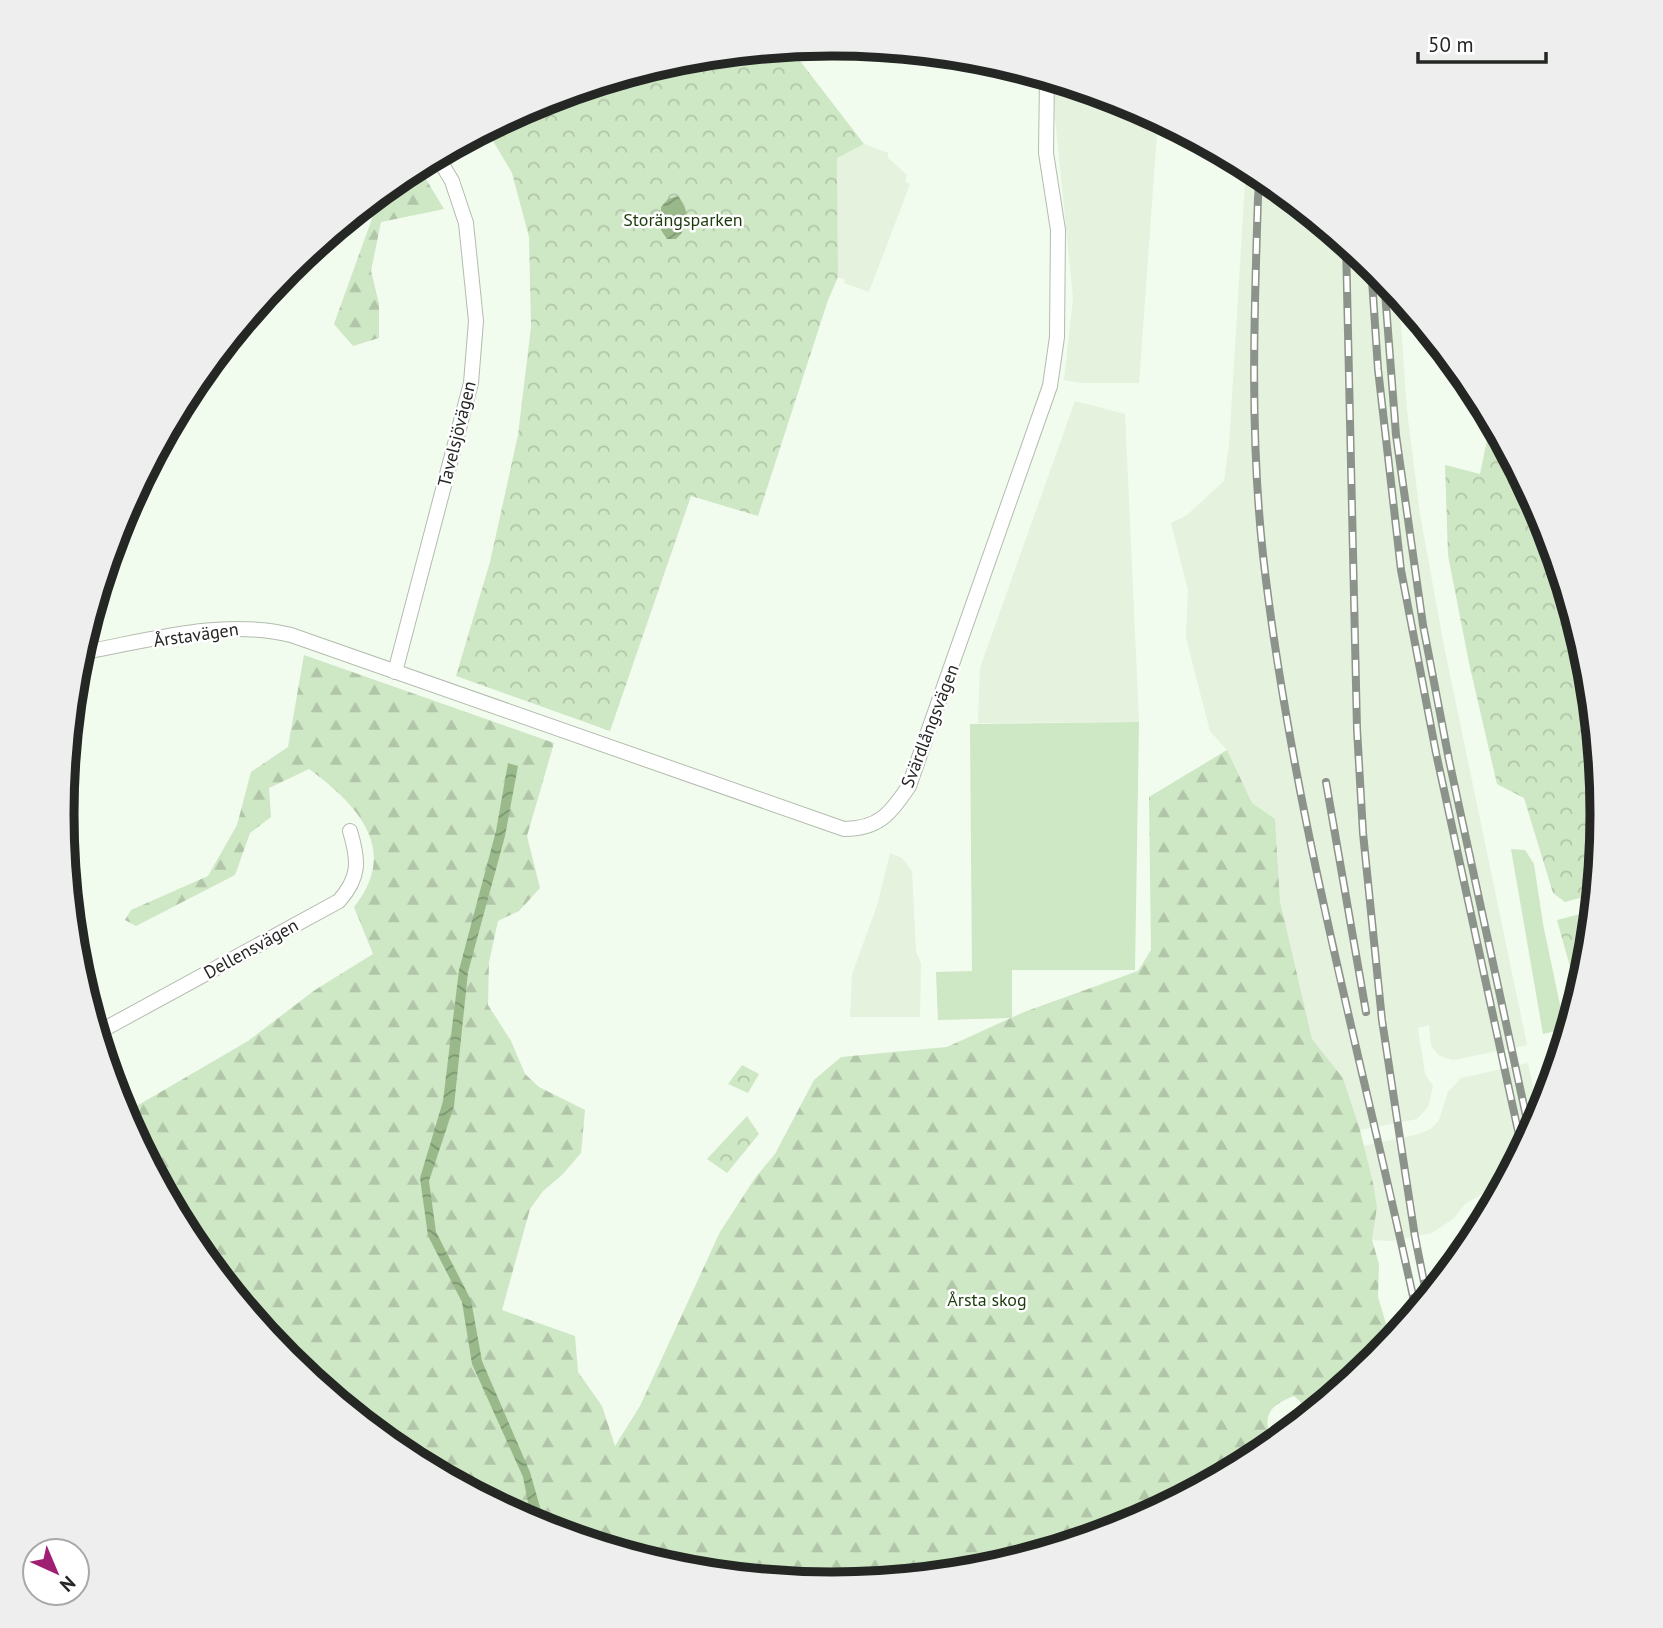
<svg xmlns="http://www.w3.org/2000/svg" width="1663" height="1628" viewBox="0 0 1663 1628" font-family="'PT Sans',sans-serif">
<style>
.built{fill:#e4f2de}
.grass{fill:#cee7c4}
.forest{fill:url(#forest-firs)}
.park{fill:url(#park-crowns)}
.water{fill:url(#water-waves)}
.lines{fill:none;stroke-linecap:round;stroke-linejoin:round}
.minor-casing{stroke:#b3bcaf;stroke-width:16}
.minor{stroke:#fff;stroke-width:14}
.rail-casing{stroke:#8c938a;stroke-width:8}
.rail{stroke:#fff;stroke-width:5;stroke-dasharray:16;stroke-linecap:butt}
.labels{text-anchor:middle;stroke-width:5;stroke-linejoin:round;paint-order:stroke}
.park-label{font-size:18px;fill:#1c3b0b;stroke:#fff}
.street-label{font-size:18px;fill:#242723;stroke:#fff}
.rim{fill:none;stroke:#242723;stroke-width:9}
</style>
<defs>
<pattern id="forest-firs" width="22" height="20" patternUnits="userSpaceOnUse" patternTransform="scale(1.75)"><rect width="22" height="20" fill="#cee7c4"/><path d="M5 1l3.5 6h-7zM16 11l3.5 6h-7z" fill="#b1c6a8"/></pattern>
<pattern id="park-crowns" width="20" height="18" patternUnits="userSpaceOnUse" patternTransform="scale(1.75)"><rect width="20" height="18" fill="#cee7c4"/><path d="M2 6a3 3 0 1 1 6 0M12 15a3 3 0 1 1 6 0" fill="none" stroke="#b1c6a8"/></pattern>
<pattern id="water-waves" width="16" height="10" patternUnits="userSpaceOnUse" patternTransform="scale(1.75)"><rect width="16" height="10" fill="#99b98b"/><path d="M0 5q4-4 8 0t8 0" fill="none" stroke="#7d9671"/></pattern>
</defs>
<rect width="100%" height="100%" fill="#f1fbee"/>
<!-- built -->
<path class="built" d="M 1055,81 L 1127,103 L 1158,119 L 1139,383 L 1081,383 L 1064,380 L 1073,298 L 1054,108 Z
M 864,144 L 888,153 L 888,158 L 907,175 L 905,182 L 910,184 L 869,292 L 844,283 L 845,280 L 838,277 L 837,158 Z
M 1246,167 L 1260,174 L 1376,270 L 1399,298 L 1407,411 L 1420,515 L 1445,651 L 1527,1045 L 1453,1060 L 1440,1056 L 1435,1051 L 1431,1045 L 1429,1025 L 1418,1028 L 1425,1074 L 1433,1086 L 1428,1107 L 1417,1119 L 1360,1130 L 1343,1078 L 1312,1039 L 1280,901 L 1275,819 L 1252,803 L 1227,750 L 1210,731 L 1186,638 L 1188,590 L 1171,523 L 1187,515 L 1224,481 L 1229,446 Z
M 1075,401 L 1125,414 L 1139,722 L 978,723 L 980,668 Z
M 890,853 L 902,858 L 912,871 L 916,952 L 921,963 L 920,1017 L 850,1017 L 852,974 L 877,906 Z
M 1528,1063 L 1539,1116 L 1509,1173 L 1504,1175 L 1497,1185 L 1465,1204 L 1454,1218 L 1432,1233 L 1391,1241 L 1372,1240 L 1377,1207 L 1363,1146 L 1419,1134 L 1431,1129 L 1439,1120 L 1448,1092 L 1461,1078 Z"/>
<!-- grass -->
<path class="grass" d="M 1139,722 L 1135,970 L 1012,970 L 1012,1018 L 938,1020 L 936,972 L 972,971 L 970,724 Z
M 1511,849 L 1525,850 L 1534,864 L 1543,924 L 1563,1019 L 1556,1031 L 1543,1034 Z"/>
<!-- forest -->
<path class="forest" d="M 418,166 L 444,209 L 381,222 L 371,271 L 379,304 L 379,338 L 353,346 L 334,324 L 378,202 L 372,199 L 404,173 Z
M 304,655 L 554,743 L 527,836 L 540,888 L 519,911 L 498,921 L 489,962 L 488,1005 L 511,1041 L 525,1074 L 539,1087 L 585,1110 L 581,1153 L 562,1175 L 543,1191 L 530,1209 L 502,1310 L 575,1336 L 578,1372 L 602,1406 L 615,1446 L 640,1406 L 720,1232 L 755,1178 L 775,1154 L 814,1080 L 841,1057 L 947,1047 L 1024,1012 L 1138,971 L 1151,950 L 1149,797 L 1227,750 L 1252,803 L 1275,819 L 1280,901 L 1312,1039 L 1343,1078 L 1360,1130 L 1373,1183 L 1377,1207 L 1372,1240 L 1379,1264 L 1378,1297 L 1391,1341 L 1376,1359 L 1308,1415 L 1306,1407 L 1294,1396 C 1268,1406 1262,1416 1272,1444 L 1259,1455 L 1126,1526 L 981,1570 L 831,1584 L 681,1569 L 536,1525 L 403,1454 L 287,1358 L 191,1242 L 123,1114 L 248,1041 L 315,990 L 373,954 L 354,907 C 400,850 358,805 309,769 L 269,788 L 271,817 L 250,833 L 235,875 L 136,926 L 125,920 L 131,910 L 208,876 L 237,825 L 251,772 L 288,747 Z"/>
<!-- park -->
<path class="park" d="M 790,48 L 864,144 L 837,158 L 838,277 L 828,300 L 758,516 L 691,496 L 610,731 L 456,676 L 490,562 L 518,435 L 531,327 L 529,237 L 512,173 L 486,129 L 537,102 L 682,58 Z
M 1491,421 L 1543,520 L 1587,664 L 1602,814 L 1594,894 L 1565,902 L 1553,893 L 1524,798 L 1497,784 L 1469,663 L 1448,555 L 1445,465 L 1480,474 Z
M 1592,911 L 1587,965 L 1578,995 L 1557,920 Z
M 742,1065 L 759,1074 L 748,1093 L 728,1084 Z
M 747,1116 L 759,1134 L 727,1173 L 707,1159 Z"/>
<!-- water -->
<path class="water" d="M 678,196 C 690,211 690,226 676,239 L 667,239 L 661,230 L 661,207 L 668,199 Z
M 508,763 L 518,766 L 505,836 L 468,972 L 454,1106 L 429,1181 L 436,1232 L 471,1300 L 482,1361 L 530,1472 L 542,1514 L 542,1527 L 532,1523 L 523,1477 L 472,1364 L 462,1302 L 428,1236 L 420,1178 L 443,1101 L 459,970 L 496,831 Z"/>
<g class="lines">
<!-- minor casing -->
<g class="minor-casing">
<path id="minor" d="M 79,653 C 148,641 222,618 291,635 L 844,829 C 879,829 891,813 909,786 L 1050,386 L 1057,337 L 1058,230 L 1046,153 L 1047,78
M 395,672 L 471,383 L 476,321 L 466,223 L 452,181 L 437,156
M 97,1033 L 339,901 C 360,877 359,861 350,831"/>
</g>
<!-- minor -->
<use href="#minor" class="minor"/>
<!-- rail casing -->
<g class="rail-casing">
<path id="rail" d="M 1260,174 L 1258,198 C 1254,317 1250,436 1263,555 C 1292,810 1362,1059 1416,1310
M 1346,244 L 1357,729 L 1363,833 L 1382,1020 L 1415,1237 L 1427,1297
M 1371,265 L 1378,369 L 1401,570 L 1436,753 L 1522,1149
M 1384,279 L 1396,435 L 1423,625 L 1449,760 L 1530,1134
M 1326,782 L 1366,1012"/>
</g>
<!-- rail -->
<use href="#rail" class="rail"/>
</g>
<g class="labels">
<!-- park labels -->
<g class="park-label">
<text x="683" y="226">Storängsparken</text>
<text x="987" y="1306">Årsta skog</text>
</g>
<!-- street labels -->
<g class="street-label">
<text transform="translate(457 434) rotate(-76)" y="6">Tavelsjövägen</text>
<text transform="translate(196 635) rotate(-8)" y="6">Årstavägen</text>
<text transform="translate(930 726) rotate(-69)" y="6">Svärdlångsvägen</text>
<text transform="translate(251 949) rotate(-29)" y="6">Dellensvägen</text>
</g>
</g>
<!-- crop -->
<path d="M0 0H1663V1628H0ZM74 814a758 758 0 1 1 1516 0a758 758 0 1 1-1516 0Z" fill="#edeeed" fill-rule="evenodd"/>
<path class="rim" d="M74 814a758 758 0 1 1 1516 0a758 758 0 1 1-1516 0Z"/>
<!-- north arrow -->
<g transform="translate(56 1572) rotate(136)"><circle r="33" fill="#ffffff" stroke="#a7a9a7" stroke-width="2"/>
<path d="M0-5L12 26L0 18L-12 26Z" fill="#9f1f72"/>
<text y="-10" font-size="19" font-weight="bold" text-anchor="middle" fill="#242723">N</text>
</g>
<!-- scale -->
<path d="M1418 52v10h128v-10" fill="none" stroke="#242723" stroke-width="3.5"/>
<text x="1428" y="52" font-size="21" fill="#242723" stroke="#ffffff" stroke-width="5" paint-order="stroke">50 m</text>
</svg>
